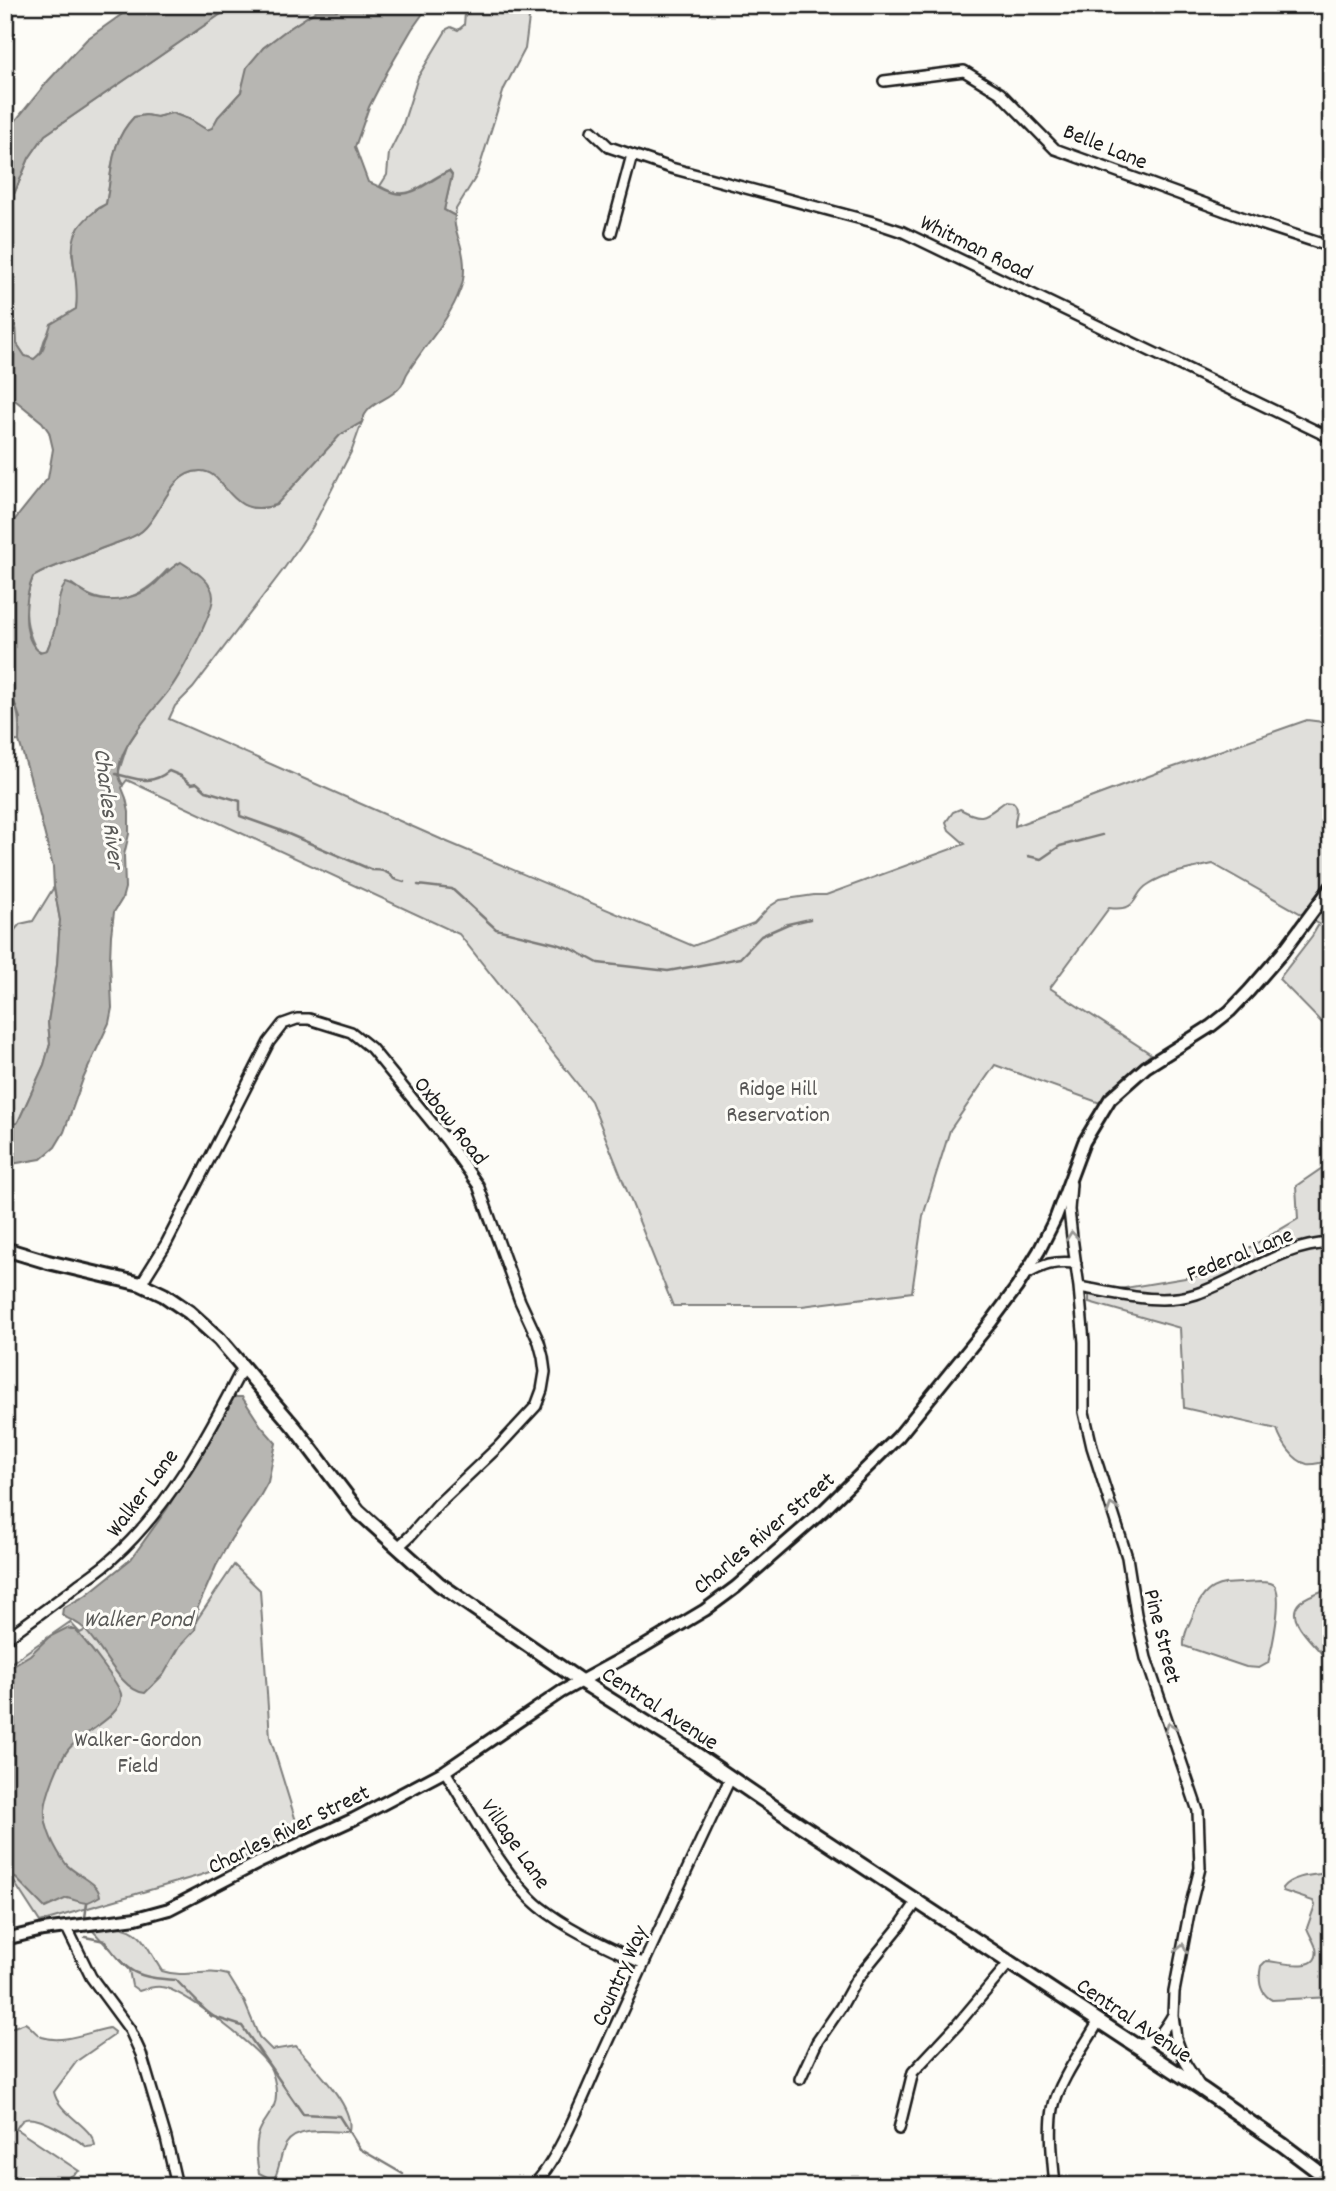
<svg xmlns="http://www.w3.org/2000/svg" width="1336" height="2191" viewBox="0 0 1336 2191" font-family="Dekko,sans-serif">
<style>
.green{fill:#e0dfdb;stroke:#7e7e7c;stroke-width:2}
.water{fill:#b7b6b2;stroke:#797876;stroke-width:2}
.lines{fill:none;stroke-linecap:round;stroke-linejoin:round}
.stream{stroke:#797876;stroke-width:2.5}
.minor-casing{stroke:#1c1c1c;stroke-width:14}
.tertiary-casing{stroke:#1c1c1c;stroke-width:16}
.secondary-casing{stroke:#1c1c1c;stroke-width:18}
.minor{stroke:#fdfcf7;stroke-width:9}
.tertiary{stroke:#fdfcf7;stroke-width:10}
.secondary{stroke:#fdfcf7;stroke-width:12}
.oneway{stroke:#989794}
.labels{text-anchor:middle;stroke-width:6;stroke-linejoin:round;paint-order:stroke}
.street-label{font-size:23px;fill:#1c1c1c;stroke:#fdfcf7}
.park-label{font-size:23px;fill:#575655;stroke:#fdfcf7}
.water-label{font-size:24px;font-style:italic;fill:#5a5a58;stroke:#fdfcf7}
</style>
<rect width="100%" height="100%" fill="#fdfcf7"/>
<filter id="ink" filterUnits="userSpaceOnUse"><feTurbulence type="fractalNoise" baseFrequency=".0143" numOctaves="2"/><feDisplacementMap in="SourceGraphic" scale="14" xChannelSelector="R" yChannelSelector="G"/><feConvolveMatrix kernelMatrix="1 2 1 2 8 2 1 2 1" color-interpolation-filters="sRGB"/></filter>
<g filter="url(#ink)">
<!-- green -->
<path class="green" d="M 234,5 L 342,5 L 337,11 L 316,11 L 284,32 L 263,48 L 244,81 L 241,92 L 218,117 L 213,128 L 207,130 L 190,120 L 172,113 L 156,117 L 145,115 L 134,117 C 109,143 113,171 106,204 L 96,209 L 72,253 L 78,293 L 76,309 C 66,314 53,325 47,335 C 40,346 46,349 34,360 L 25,356 L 17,344 L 16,327 L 5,304 L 6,272 L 14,194 L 29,158 L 45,135 Z
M 469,5 L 536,5 L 529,18 L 525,49 L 504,89 L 477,175 L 456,209 L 455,216 L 444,210 L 452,175 L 449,171 C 421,182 410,205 380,186 L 387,175 L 389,153 L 402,127 L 418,77 L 447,29 L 451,27 L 458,30 L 464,25 L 465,13 Z
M 362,422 L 352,450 L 312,528 L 283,570 L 193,688 L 175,706 L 169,719 L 445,841 L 693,946 L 754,923 L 769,907 L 780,900 L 814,895 L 826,895 L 965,844 L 949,830 L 946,822 L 953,812 L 960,809 C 984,822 985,816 1006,801 L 1013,802 C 1021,809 1014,817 1015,826 L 1157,773 L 1307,720 L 1331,723 L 1331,1032 L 1279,979 L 1312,936 L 1319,924 L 1213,864 C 1192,869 1168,872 1149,884 C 1131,894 1141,912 1109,908 L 1050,988 L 1151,1054 L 1126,1077 L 1103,1104 L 995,1065 L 950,1130 L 923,1216 L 912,1292 L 802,1306 L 673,1306 L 591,1101 L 459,934 L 127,780 L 123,785 L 119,779 L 119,771 L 127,746 L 200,635 L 168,569 C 141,600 107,613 72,584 L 57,617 L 55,630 L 47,650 L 42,652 L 36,649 C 24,626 23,601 33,577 C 46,569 59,565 73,560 C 85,556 96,550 108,546 C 120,541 132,539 142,531 C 163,514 168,472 200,471 C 228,469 228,521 276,505 L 340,435 Z
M 5,685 C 18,707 20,716 19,741 L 5,742 Z
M 54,887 L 60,920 L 57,965 L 48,1022 L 50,1044 L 44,1065 L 18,1122 L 5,1131 L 5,941 L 20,924 L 33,921 Z
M 1331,1162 L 1331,1460 C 1324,1462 1314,1465 1307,1464 C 1293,1461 1281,1441 1277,1429 L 1184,1408 L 1180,1328 L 1089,1302 L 1089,1294 L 1203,1275 L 1298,1219 L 1296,1186 Z
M 234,1565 L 260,1590 L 270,1737 L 299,1831 L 231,1864 L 201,1875 L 40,1922 L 5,1868 L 5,1667 L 70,1622 L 80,1633 L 176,1583 L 192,1627 Z
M 1260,1582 C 1265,1583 1271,1581 1275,1586 C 1283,1598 1272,1649 1268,1663 L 1259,1668 L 1246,1667 L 1184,1646 C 1183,1635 1189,1625 1193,1615 C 1208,1577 1224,1585 1260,1582 Z
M 1331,1588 L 1331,1674 C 1328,1667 1326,1660 1322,1654 C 1313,1642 1283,1618 1300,1602 C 1308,1595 1322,1591 1331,1588 Z
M 1331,1873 L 1331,1997 L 1272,2000 C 1259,1993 1258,1980 1261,1966 L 1266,1961 C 1278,1961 1322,1975 1316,1948 C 1314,1941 1309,1934 1307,1928 L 1315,1905 L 1313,1901 L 1283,1891 L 1282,1888 C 1292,1875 1315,1875 1331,1873 Z
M 115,1926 C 145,1930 147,1949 162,1971 C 186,1979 205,1968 228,1975 L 244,2001 L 259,2037 L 272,2050 L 296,2046 C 311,2064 355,2106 349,2130 L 345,2132 C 328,2131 297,2127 286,2144 C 280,2154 280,2167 275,2177 L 269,2178 L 259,2173 C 256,2158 254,2139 262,2126 C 269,2114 277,2107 276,2092 C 276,2085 273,2072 269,2066 C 256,2046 183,1989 161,1987 C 155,1986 145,1989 139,1991 L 132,1986 L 129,1970 L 93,1931 L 94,1928 Z
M 25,2023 C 31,2026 35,2034 42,2037 C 63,2044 88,2032 109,2028 L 114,2032 L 113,2036 L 77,2061 L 54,2092 C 59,2115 93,2126 95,2146 L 87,2147 C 76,2139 37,2112 23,2120 C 20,2122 18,2126 16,2129 L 79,2171 L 55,2186 L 5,2186 L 5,2030 Z"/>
<!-- water -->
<path class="water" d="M 135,5 L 234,5 L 45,135 L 29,158 L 14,194 L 6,272 L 5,304 L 16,327 L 17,344 L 25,356 L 34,359 L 42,352 L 51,324 L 76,309 C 82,260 51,237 106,204 C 113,171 109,143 134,117 L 146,115 L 157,117 L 172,113 L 191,120 L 207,130 L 212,128 L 218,117 L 241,92 L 247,67 L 263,48 L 284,32 L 316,11 L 337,11 L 342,5 L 429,5 L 412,29 L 387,72 L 369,107 L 355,147 L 368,182 C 378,185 385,191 394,193 C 413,199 432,178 449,171 L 452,175 L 444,210 L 455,216 C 453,224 456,229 458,237 C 464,254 467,273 460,290 C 449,321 425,344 408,372 C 405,376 404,383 401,386 C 390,401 367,401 362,422 L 340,435 L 276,505 C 227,521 227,470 200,471 C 168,472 163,514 142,531 C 132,539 120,541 108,546 C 96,550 85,556 73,560 C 59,565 46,569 33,577 C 25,596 20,639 40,652 L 47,650 C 50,643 53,635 55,628 C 59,612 56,596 66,583 C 77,585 84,595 94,598 C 114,604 141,597 156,583 C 165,574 170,568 181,562 C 192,569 213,581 213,597 C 213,614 181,674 170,689 C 155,710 104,759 123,785 L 122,788 L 126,798 L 129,812 L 129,834 L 124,855 L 125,888 L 122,899 L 114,912 L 111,935 L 110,960 L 112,1008 L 109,1023 L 83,1079 L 64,1132 L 55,1147 L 41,1159 L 5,1165 L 5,1131 L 18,1122 L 44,1065 L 50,1044 L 48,1022 L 57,965 L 60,920 L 54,887 L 53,867 L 30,777 L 19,741 L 20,718 L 13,698 L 5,685 L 5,532 L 48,478 L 53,449 L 49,432 L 42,422 L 5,392 L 5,139 L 16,120 L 48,81 L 87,39 Z
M 236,1397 L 242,1397 L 261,1426 L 276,1443 L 268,1482 L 258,1500 L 231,1539 L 216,1566 L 198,1607 L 195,1630 L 180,1646 L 164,1674 L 145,1693 C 119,1691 99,1640 81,1626 C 76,1622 68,1619 62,1615 L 63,1608 L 85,1596 L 131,1559 L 167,1509 L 231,1398 Z
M 67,1628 L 75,1630 L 78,1633 C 87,1643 119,1684 121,1694 C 125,1716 80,1733 68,1750 C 59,1761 46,1795 45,1810 C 44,1828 55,1849 66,1864 C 75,1875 98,1881 100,1896 C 82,1907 84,1902 67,1898 L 45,1908 L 5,1867 L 5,1670 L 30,1655 L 49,1637 Z"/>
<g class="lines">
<!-- stream -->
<path class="stream" d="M 116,774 C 138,779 150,786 169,771 L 181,776 L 191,784 L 197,783 L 206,791 L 240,801 L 240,816 L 279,830 L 372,870 C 381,870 389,871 394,879 L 404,882
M 1028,856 L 1041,859 L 1060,846 L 1102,835
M 418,885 L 452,889 L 496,929 L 557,944 L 572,949 L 598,963 L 668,971 L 740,958 L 761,936 L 788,924 L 810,919
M 85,1918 L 87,1903
M 85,1937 L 105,1941 C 127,1975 138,1977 176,1980 L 211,2016 L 242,2026 L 303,2114 L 339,2116 L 360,2149 L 403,2174"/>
<!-- minor casing -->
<g class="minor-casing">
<path id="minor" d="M 884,81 L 964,71 L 1000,93 L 1055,149 L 1258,223 L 1331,247
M 592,131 L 609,147 L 671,168 L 873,222 L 903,232 L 1331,438
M 611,233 L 632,155
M 1071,1184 L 1069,1210 L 1072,1237 L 1079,1287 L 1084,1342 L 1084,1412 L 1092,1447 L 1127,1557 L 1136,1614 L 1146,1658 L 1198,1811 L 1200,1868 L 1190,1908 L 1174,1992 L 1173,2015 L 1176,2038 L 1185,2063 L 1199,2085
M 1025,1275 C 1044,1264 1053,1261 1076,1263
M 141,1284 L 166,1244 L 269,1042 L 283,1024 L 297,1019 L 309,1019 L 351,1032 L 371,1048 L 447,1141 L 478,1185 L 520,1301 L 539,1342 L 543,1357 L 545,1372 L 542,1390 L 536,1406 L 499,1446 L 438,1504 L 410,1536 L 397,1548
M 1079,1287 C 1116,1293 1159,1306 1196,1294 C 1243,1278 1280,1245 1331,1243
M 5,1639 C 30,1621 55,1603 79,1584 C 90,1576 103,1568 113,1558 C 169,1508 209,1433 243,1367
M 445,1771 C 469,1810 506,1880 540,1907 C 572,1932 609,1947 644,1964
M 67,1928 L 91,1977 L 130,2030 L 141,2054 L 166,2138 L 177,2186
M 1134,2044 C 1158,2042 1161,2034 1173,2015
M 800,2079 L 817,2042 L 841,2007 L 856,1980 L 900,1926 L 918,1900
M 899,2129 L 913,2072 L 957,2025 L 1010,1962
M 532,2186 C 556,2166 584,2095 598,2064 C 642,1968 685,1872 731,1777
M 1055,2186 C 1053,2161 1049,2133 1053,2109 C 1057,2084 1086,2044 1099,2021"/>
</g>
<!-- tertiary casing -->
<g class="tertiary-casing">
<path id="tertiary" d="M 5,1939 L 43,1930 L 136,1918 L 169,1909 L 260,1862 L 354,1819 L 445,1771 L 561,1692 L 643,1647 L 705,1610 L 736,1587 L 824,1510 L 898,1437 L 991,1322 L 1017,1287 L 1039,1251 L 1056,1217 L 1084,1142 L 1110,1099 L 1146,1067 L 1211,1026 L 1230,1011 L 1249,991 L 1282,953 L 1331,887"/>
</g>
<!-- secondary casing -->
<g class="secondary-casing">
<path id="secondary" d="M 5,1249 L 48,1262 L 141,1284 L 164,1295 L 189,1312 L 219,1339 L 295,1428 L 358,1511 L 439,1584 L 582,1682 L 687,1748 L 781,1812 L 1202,2089 L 1283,2145 L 1331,2181"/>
</g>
<!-- minor -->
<use href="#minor" class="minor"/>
<!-- tertiary -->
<use href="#tertiary" class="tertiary"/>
<!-- secondary -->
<use href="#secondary" class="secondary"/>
</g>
<!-- one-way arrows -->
<defs><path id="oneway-chevron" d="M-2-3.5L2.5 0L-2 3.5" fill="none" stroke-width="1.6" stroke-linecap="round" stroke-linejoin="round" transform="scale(1.75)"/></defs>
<g class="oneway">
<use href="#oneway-chevron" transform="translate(1072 1236) rotate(-96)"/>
<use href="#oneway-chevron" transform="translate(1112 1508) rotate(-108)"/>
<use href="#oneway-chevron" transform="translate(1170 1727) rotate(-109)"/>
<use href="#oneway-chevron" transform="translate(1182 1948) rotate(-79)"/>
</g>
</g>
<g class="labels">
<!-- street labels -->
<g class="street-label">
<text transform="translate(1106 145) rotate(22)" y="8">Belle Lane</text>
<text transform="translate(977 246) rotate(26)" y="8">Whitman Road</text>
<text transform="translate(452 1120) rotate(52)" y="8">Oxbow Road</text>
<text transform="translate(1239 1253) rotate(-22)" y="8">Federal Lane</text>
<text transform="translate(141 1492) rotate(-53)" y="8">Walker Lane</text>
<text transform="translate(763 1532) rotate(-40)" y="8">Charles River Street</text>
<text transform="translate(1164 1636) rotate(76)" y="8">Pine Street</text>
<text transform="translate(661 1707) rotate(33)" y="8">Central Avenue</text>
<text transform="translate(288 1828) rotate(-26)" y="8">Charles River Street</text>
<text transform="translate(517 1843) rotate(55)" y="8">Village Lane</text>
<text transform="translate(618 1975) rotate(-66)" y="8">Country Way</text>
<text transform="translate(1135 2019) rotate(34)" y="8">Central Avenue</text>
</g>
<!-- park labels -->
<g class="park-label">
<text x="778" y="1095">Ridge Hill<tspan x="778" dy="26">Reservation</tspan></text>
<text x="138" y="1746">Walker-Gordon<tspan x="138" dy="26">Field</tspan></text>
</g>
<!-- water labels -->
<g class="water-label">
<text transform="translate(110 808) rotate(83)" y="8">Charles River</text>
<text x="138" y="1626">Walker Pond</text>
</g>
</g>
<!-- margin -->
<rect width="1336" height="2191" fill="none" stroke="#fdfcf7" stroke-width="28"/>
<rect x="14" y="14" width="1308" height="2163" fill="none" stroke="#1c1c1c" stroke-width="2.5" filter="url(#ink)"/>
</svg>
